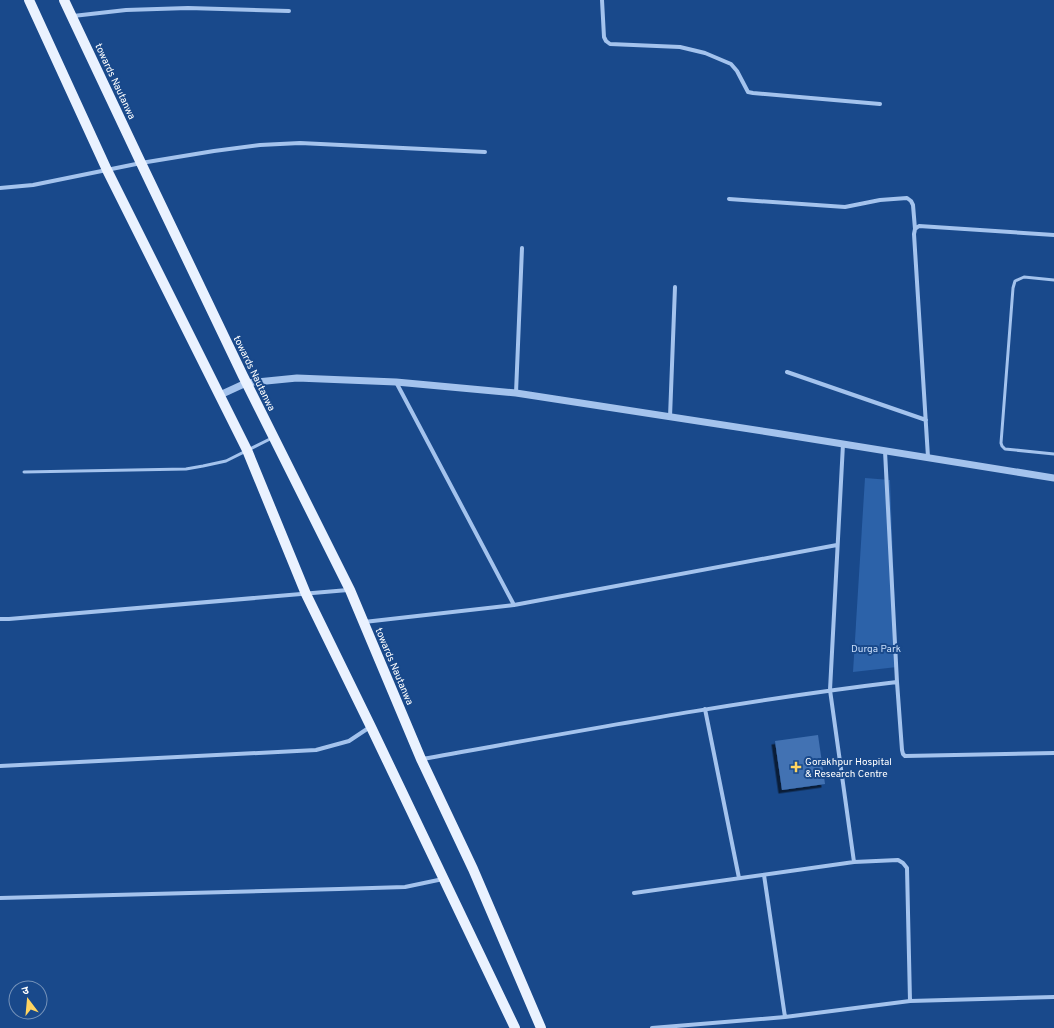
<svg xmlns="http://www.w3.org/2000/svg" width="1054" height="1028" viewBox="0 0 1054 1028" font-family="Overpass,'Noto Sans Devanagari',sans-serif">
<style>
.green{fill:#2c62a9}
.building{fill:#4272b3;filter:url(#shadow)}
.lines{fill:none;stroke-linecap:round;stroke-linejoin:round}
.service{stroke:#a4c3ed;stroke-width:3}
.minor{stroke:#a4c3ed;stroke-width:4}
.tertiary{stroke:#a4c3ed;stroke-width:7}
.primary{stroke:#eaf2ff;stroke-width:10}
.poi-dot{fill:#ffd460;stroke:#19498b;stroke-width:1.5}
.labels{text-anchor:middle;stroke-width:4;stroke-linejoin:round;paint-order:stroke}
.street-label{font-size:10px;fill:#fff;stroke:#19498b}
.park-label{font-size:10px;fill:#c9defa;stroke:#19498b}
.poi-label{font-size:10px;fill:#fff;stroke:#19498b;text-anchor:start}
</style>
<defs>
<filter id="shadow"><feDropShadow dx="-3.5" dy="3.5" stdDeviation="0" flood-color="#0009"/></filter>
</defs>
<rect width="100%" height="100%" fill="#19498b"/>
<!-- green -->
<path class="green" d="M 865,478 L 890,480 L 897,667 L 853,672 Z"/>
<!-- building -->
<path class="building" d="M 818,735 L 825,784 L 782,790 L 775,741 Z"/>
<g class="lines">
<!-- service -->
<path class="service" d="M 1054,280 L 1024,277 L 1015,281 L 1013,288 L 1001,443 L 1002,446 L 1005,449 L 1054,454
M 24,472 L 186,469 L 203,466 L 226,461 L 272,438"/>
<!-- minor -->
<path class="minor" d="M 602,0 L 604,37 L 606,41 L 610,44 L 680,47 L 705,53 L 731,64 L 737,71 L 748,92 L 753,93 L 880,104
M 73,16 L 126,10 L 188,8 L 289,11
M 0,188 L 33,185 L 141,163 L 214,151 L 260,145 L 300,143 L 485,152
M 729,199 L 845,207 L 880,200 L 907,198 L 911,201 L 913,205 L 915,229
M 787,372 L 926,420
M 396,382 L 514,605
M 516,393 L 522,248
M 670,417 L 675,287
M 843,444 L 830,690 L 854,862
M 885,451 L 897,682
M 928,457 L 914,234 L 915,229 L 919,226 L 1054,235
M 0,619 L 9,619 L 348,590
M 364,622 L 514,605 L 837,545
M 705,709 L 739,878
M 422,759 C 580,731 738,701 897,682 L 902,750 L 903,754 L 905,756 L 1054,753
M 0,766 L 316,750 L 349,741 L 370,727
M 764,875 L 785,1017
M 634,893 L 854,862 L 898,860 L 903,863 L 907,868 L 910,1001
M 0,898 L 339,889 L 405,887 L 443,879
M 652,1028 L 785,1017 L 910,1001 L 1054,997"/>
<!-- tertiary -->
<path class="tertiary" d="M 220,395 L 246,383 L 297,378 L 396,382 L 516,393 L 775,433 L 1054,478"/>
<!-- primary -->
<path class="primary" d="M 29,0 L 107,170 L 247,450 L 306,594 L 371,727 L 515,1028
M 64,0 L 141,163 L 243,376 L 350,590 L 421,759 L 473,869 L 541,1028"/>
</g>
<!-- markers -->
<path class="poi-dot" d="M794 761h4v4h4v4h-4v4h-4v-4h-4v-4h4z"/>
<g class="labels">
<!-- street labels -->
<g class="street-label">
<text transform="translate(116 81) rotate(65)" y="4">towards Nautanwa</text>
<text transform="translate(255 373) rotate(64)" y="4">towards Nautanwa</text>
<text transform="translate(395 666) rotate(67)" y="4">towards Nautanwa</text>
</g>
<!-- park labels -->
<g class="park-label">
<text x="876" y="652">Durga Park</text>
</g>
<!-- poi labels -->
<g class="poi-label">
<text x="805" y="765">Gorakhpur Hospital<tspan x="805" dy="12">&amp; Research Centre</tspan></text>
</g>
</g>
<!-- north arrow -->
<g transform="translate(28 1000) rotate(344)"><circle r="19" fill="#19498b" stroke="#7592b9"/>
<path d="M0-3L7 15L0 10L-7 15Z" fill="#ffd460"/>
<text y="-6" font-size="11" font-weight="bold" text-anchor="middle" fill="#ffffff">उ</text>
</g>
</svg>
